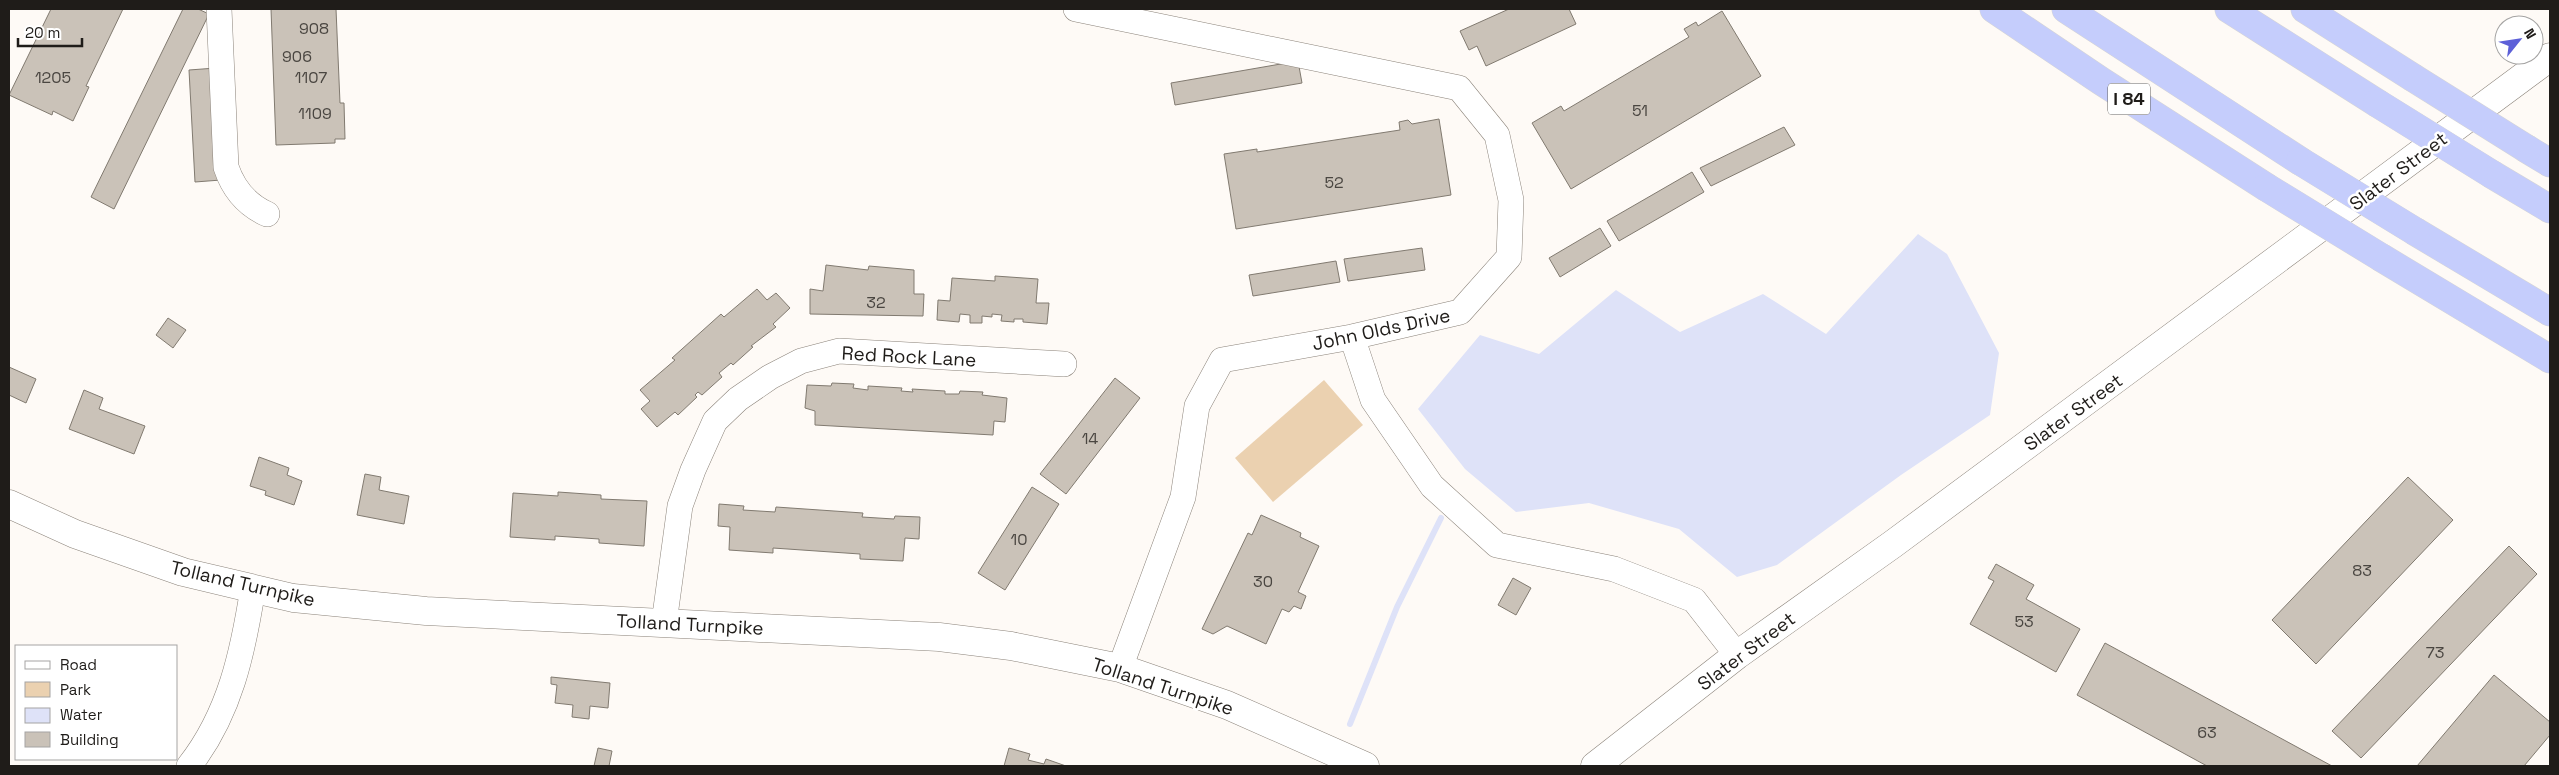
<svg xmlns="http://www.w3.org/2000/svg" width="2559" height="775" viewBox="0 0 2559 775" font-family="'Space Grotesk',sans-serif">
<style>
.green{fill:#ebd1b0}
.water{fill:#dee2f8}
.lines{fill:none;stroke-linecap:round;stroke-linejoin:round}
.stream{stroke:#dee2f8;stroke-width:6}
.building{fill:#cac2b8;stroke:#817a70}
.street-casing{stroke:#8b837a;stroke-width:26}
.secondary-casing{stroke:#8b837a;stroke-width:29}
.highway-casing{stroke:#d7d6d6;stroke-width:29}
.street{stroke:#fff;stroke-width:25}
.secondary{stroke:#fff;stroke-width:28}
.highway{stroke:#c5cdfc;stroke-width:28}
.highway-bridge-casing{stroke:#d7d6d6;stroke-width:29;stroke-linecap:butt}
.highway-bridge{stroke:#c5cdfc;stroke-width:28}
.labels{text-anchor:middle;stroke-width:5;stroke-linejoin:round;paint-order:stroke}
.number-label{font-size:16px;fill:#4a4641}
.shield{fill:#fff;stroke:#62605e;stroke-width:1}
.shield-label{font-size:18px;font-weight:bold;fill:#1f1c19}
.street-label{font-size:19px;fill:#1f1c19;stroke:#fff}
</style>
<rect width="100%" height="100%" fill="#fefaf6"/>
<!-- green -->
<path class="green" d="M 1324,380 L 1363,425 L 1273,502 L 1235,458 Z"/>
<!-- water -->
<path class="water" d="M 1918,234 L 1947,254 L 1999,353 L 1990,415 L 1901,475 L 1777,565 L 1737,577 L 1679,529 L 1589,503 L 1516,512 L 1465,469 L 1418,409 L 1480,335 L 1539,354 L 1616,290 L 1680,332 L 1763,294 L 1826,334 Z"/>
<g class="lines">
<!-- stream -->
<path class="stream" d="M 1350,724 L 1397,607 L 1441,518"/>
</g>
<!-- building -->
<path class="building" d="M 51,9 L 123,9 L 86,86 L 89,87 L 73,121 L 53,111 L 52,115 L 9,95 Z
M 183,9 L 198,9 L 209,14 L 114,209 L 91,197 Z
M 271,9 L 336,9 L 340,103 L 344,103 L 345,139 L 335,139 L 335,143 L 276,145 Z
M 1509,9 L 1569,9 L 1576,24 L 1486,66 L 1477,46 L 1469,50 L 1460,31 Z
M 1722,11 L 1761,76 L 1571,189 L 1532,123 L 1561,106 L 1564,111 L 1689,37 L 1684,29 L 1696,22 L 1698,26 Z
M 1298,61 L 1302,83 L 1175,105 L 1171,83 Z
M 216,68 L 221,180 L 195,182 L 189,70 Z
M 1439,119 L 1451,195 L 1236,229 L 1224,154 L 1257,149 L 1257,152 L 1400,130 L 1399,122 L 1408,120 L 1412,124 Z
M 1784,127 L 1795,145 L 1711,186 L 1700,168 Z
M 1692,172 L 1704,192 L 1619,241 L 1607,221 Z
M 1600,228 L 1611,246 L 1560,277 L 1549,258 Z
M 1422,248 L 1425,270 L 1348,281 L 1344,259 Z
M 1336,261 L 1340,282 L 1253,296 L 1249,275 Z
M 826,265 L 868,270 L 869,266 L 914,270 L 914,294 L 924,294 L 923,316 L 810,314 L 810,289 L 823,291 Z
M 995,276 L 1038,279 L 1036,303 L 1049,303 L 1047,324 L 1023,322 L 1023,319 L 1014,319 L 1014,322 L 1001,321 L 1002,315 L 992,314 L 992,317 L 982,316 L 982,323 L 970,323 L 970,315 L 960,314 L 959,322 L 937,320 L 938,300 L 950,301 L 952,278 L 995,281 Z
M 757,289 L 767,300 L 776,293 L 790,308 L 773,324 L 776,327 L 751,346 L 753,347 L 733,365 L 731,363 L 719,373 L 722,377 L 702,395 L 698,392 L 695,395 L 697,397 L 678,415 L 675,412 L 657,427 L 641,409 L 650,401 L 640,390 L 675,360 L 672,358 L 721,314 L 724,317 Z
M 168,318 L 186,330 L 173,348 L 156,335 Z
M 9,367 L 36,379 L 26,403 L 9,395 Z
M 1115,378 L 1140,398 L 1066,494 L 1040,474 Z
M 832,383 L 854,384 L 853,388 L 868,390 L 868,386 L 902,388 L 901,391 L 913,392 L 912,389 L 945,391 L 945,394 L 959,394 L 960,391 L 983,392 L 982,395 L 1007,398 L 1005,422 L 994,421 L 993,435 L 815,425 L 815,411 L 805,408 L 807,385 L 831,386 Z
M 84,390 L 103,398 L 99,409 L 145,426 L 134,454 L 69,429 Z
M 259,457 L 289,468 L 287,475 L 302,481 L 294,505 L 265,495 L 266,491 L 250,486 Z
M 365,474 L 381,477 L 379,490 L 409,496 L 404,524 L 357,515 Z
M 2408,477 L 2453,520 L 2316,664 L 2272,620 Z
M 1032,487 L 1059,504 L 1005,590 L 978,573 Z
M 558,492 L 601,495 L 601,499 L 647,501 L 644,546 L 599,543 L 599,539 L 555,536 L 555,540 L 510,537 L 513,493 L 558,496 Z
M 719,504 L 744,506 L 743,510 L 775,512 L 776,507 L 863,513 L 862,517 L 894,519 L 895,516 L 920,517 L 919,539 L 905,538 L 903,561 L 860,559 L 860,554 L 773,548 L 773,553 L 729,550 L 730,527 L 718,526 Z
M 1261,515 L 1301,533 L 1300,537 L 1319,546 L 1298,592 L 1306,596 L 1301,609 L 1294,606 L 1289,612 L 1282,609 L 1266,644 L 1227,626 L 1213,634 L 1202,629 L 1248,533 L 1252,535 Z
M 2509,546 L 2537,574 L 2361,758 L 2332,731 Z
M 1996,564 L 2034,585 L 2026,599 L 2080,629 L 2056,672 L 1970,624 L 1994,581 L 1988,578 Z
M 1513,578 L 1531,588 L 1516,615 L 1498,605 Z
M 2105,643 L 2332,766 L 2207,766 L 2077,695 Z
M 2494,675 L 2550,722 L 2550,735 L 2524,766 L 2417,766 Z
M 551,677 L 610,683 L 608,708 L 590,706 L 589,719 L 572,717 L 573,705 L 555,703 L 557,685 L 551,684 Z
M 598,748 L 612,751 L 609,766 L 594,766 Z
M 1009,748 L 1030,754 L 1028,760 L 1044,764 L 1046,759 L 1066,766 L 1004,766 Z"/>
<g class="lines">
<!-- street casing -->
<g class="street-casing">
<path id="street" d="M 219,9 L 226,167 C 233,188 247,205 267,214
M 1076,9 L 1459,88 L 1497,135 L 1511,200 L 1509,257 L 1460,312 L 1352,337 L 1222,360 L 1197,406 L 1183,497 L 1120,668
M 1352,337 L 1373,400 L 1432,486 L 1497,545 L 1614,569 L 1694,600 L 1737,655
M 664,623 L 680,506 L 693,470 L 715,421 L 738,399 L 770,377 L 801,361 L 839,351 L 1064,364
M 189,766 C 230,714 243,652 253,588"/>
</g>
<!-- secondary casing -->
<g class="secondary-casing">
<path id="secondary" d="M 9,504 L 75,534 L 183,572 L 293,598 L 426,611 L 939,637 L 1011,646 L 1120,668 L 1227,705 L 1365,766
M 1595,766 L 1737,655 L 1893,544 L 2550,57"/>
</g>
<!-- highway casing -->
<g class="highway-casing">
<path id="highway" d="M 1994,9 L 2101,81 L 2266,187
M 2066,9 L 2300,161
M 2229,9 L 2377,103
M 2305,9 L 2412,77
M 2527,149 L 2550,163
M 2493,175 L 2550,209
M 2416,232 L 2550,312
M 2382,258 L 2550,359"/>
</g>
<!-- street -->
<use href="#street" class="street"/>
<!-- secondary -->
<use href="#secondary" class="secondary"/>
<!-- highway -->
<use href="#highway" class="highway"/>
<!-- highway-bridge casing -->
<g class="highway-bridge-casing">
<path id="highway-bridge" d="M 2412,77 L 2527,149
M 2377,103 L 2493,175
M 2300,161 L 2416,232
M 2266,187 L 2382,258"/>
</g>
<!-- highway-bridge -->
<use href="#highway-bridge" class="highway-bridge"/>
</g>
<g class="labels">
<!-- number labels -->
<g class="number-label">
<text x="314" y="34">908</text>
<text x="297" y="62">906</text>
<text x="53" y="83">1205</text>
<text x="311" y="83">1107</text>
<text x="1640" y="116">51</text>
<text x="315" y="119">1109</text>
<text x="1334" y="188">52</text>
<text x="876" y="308">32</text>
<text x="1090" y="444">14</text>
<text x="1019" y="545">10</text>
<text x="2362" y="576">83</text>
<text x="1263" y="587">30</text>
<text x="2024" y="627">53</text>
<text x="2435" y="658">73</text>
<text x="2207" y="738">63</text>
</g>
<!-- shield labels -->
<rect class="shield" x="2108" y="83.5" width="42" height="31" rx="4"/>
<g class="shield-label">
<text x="2129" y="105">I 84</text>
</g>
<!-- street labels -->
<g class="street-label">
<text transform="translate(2398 171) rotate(-37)" y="7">Slater Street</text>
<text transform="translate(1381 329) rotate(-12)" y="7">John Olds Drive</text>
<text transform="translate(909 356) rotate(3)" y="7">Red Rock Lane</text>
<text transform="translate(2073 412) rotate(-36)" y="7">Slater Street</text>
<text transform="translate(243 583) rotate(13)" y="7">Tolland Turnpike</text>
<text transform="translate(690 624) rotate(3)" y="7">Tolland Turnpike</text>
<text transform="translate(1746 651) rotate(-37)" y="7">Slater Street</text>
<text transform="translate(1163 686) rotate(18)" y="7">Tolland Turnpike</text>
</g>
</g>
<!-- border -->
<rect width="2559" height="775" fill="none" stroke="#1f1c19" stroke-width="20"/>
<!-- legend -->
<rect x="15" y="645" width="162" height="115" fill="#ffffff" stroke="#a5a4a3"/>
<rect x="25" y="661" width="25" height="8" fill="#ffffff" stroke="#a5a4a3"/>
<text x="60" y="670" font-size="15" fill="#1f1c19">Road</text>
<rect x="25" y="682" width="25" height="15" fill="#ebd1b0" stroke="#a5a4a3"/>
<text x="60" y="695" font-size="15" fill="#1f1c19">Park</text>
<rect x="25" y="708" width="25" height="15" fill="#dee2f8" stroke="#a5a4a3"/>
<text x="60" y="720" font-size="15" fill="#1f1c19">Water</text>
<rect x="25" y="732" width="25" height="15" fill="#cac2b8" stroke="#a5a4a3"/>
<text x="60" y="745" font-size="15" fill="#1f1c19">Building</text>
<!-- north arrow -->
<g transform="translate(2519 40) rotate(60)"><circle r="24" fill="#ffffff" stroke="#a5a4a3"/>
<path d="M0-4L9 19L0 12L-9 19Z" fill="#5d60d8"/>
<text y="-8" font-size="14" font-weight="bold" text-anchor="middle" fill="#1f1c19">N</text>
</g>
<!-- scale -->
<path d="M18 38v8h64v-8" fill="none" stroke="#1f1c19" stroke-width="2.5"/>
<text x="25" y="38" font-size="15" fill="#1f1c19" stroke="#ffffff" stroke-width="4" paint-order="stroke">20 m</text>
</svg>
